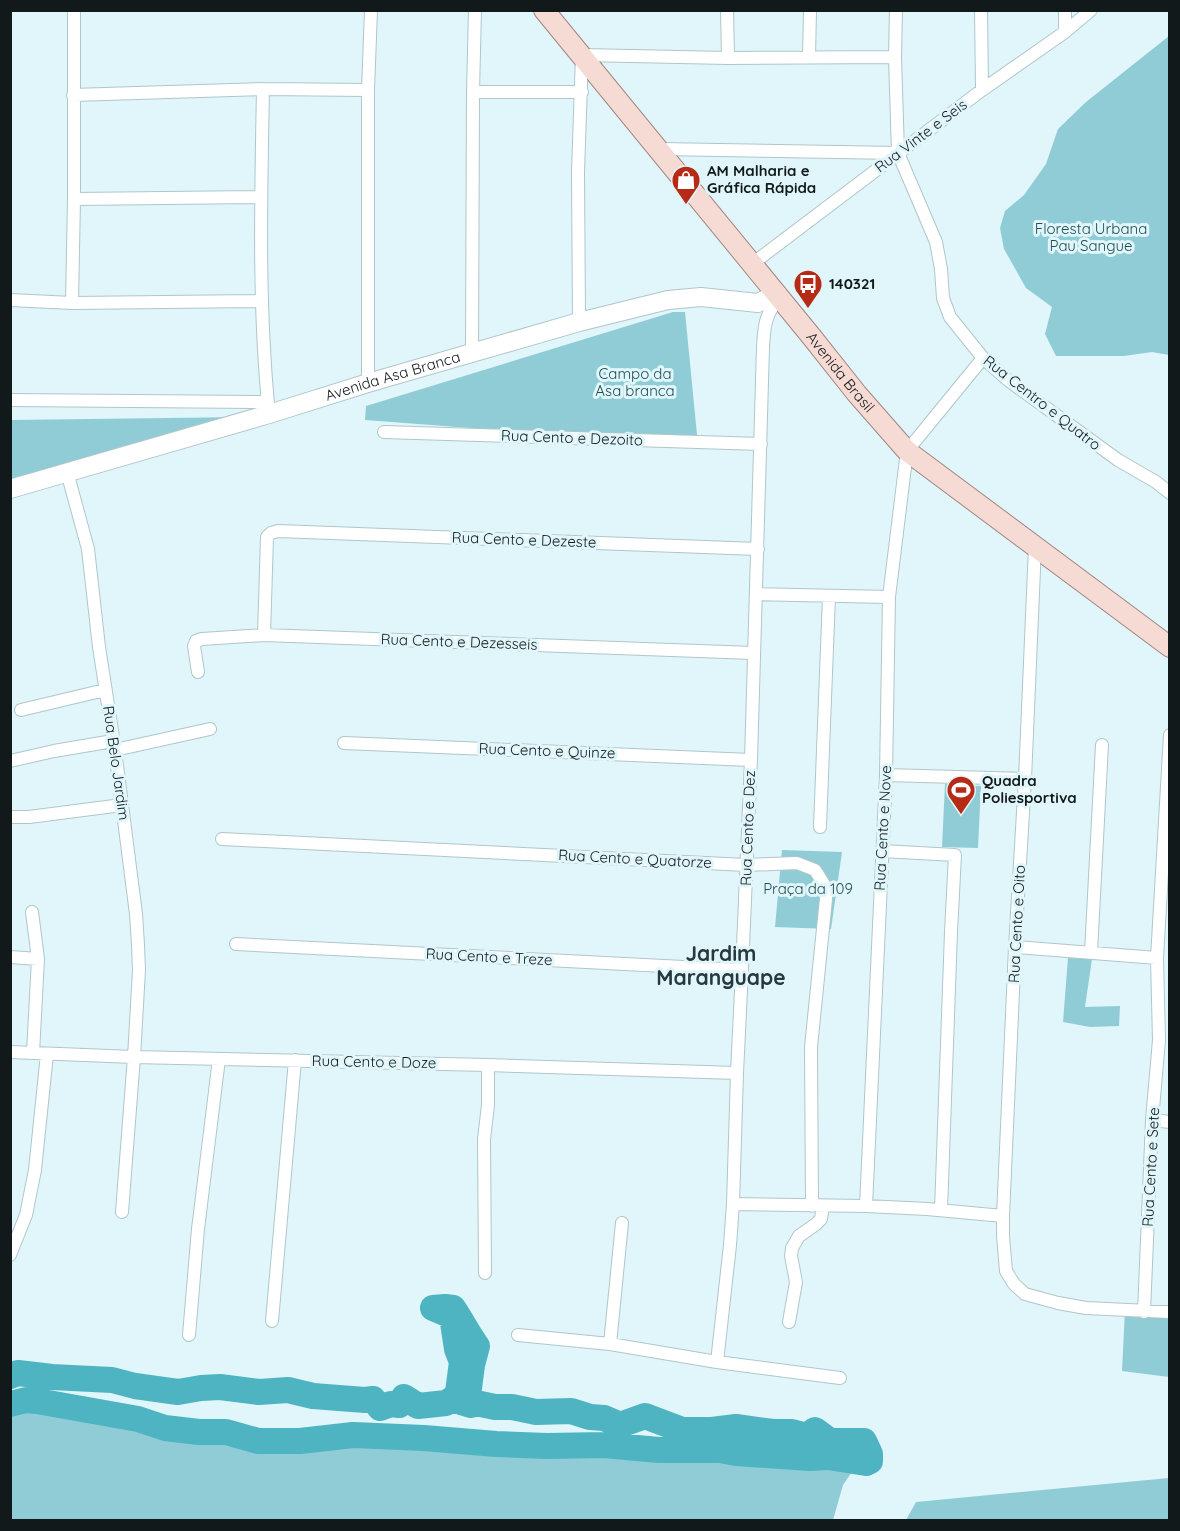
<svg xmlns="http://www.w3.org/2000/svg" width="1180" height="1531" viewBox="0 0 1180 1531" font-family="Quicksand,sans-serif">
<style>
.green{fill:#90ccd5}
.lines{fill:none;stroke-linecap:round;stroke-linejoin:round}
.river{stroke:#4fb4c2;stroke-width:26}
.street-casing{stroke:#b0c6c9;stroke-width:14}
.secondary-casing{stroke:#b0c6c9;stroke-width:20}
.primary-casing{stroke:#a28681;stroke-width:22}
.street{stroke:#fff;stroke-width:12}
.secondary{stroke:#fff;stroke-width:18}
.primary{stroke:#f6dad4;stroke-width:20}
.labels{text-anchor:middle;stroke-width:6;stroke-linejoin:round;paint-order:stroke}
.street-label{font-size:15px;fill:#11191a;stroke:#e0f6fa}
.poi-label{font-size:15px;font-weight:bold;fill:#11191a;stroke:#e0f6fa;text-anchor:start}
.park-label{font-size:15px;fill:#214e54;stroke:#e0f6fa}
.district-label{font-size:21px;font-weight:bold;fill:#27393c;stroke:#e0f6fa}
</style>
<rect width="100%" height="100%" fill="#e0f6fa"/>
<!-- green -->
<path class="green" d="M 1169,36 L 1169,355 L 1152,352 L 1124,356 L 1056,356 L 1045,334 L 1052,307 L 1026,288 L 1004,249 L 1000,228 L 1005,211 L 1024,195 L 1046,164 L 1058,129 L 1086,102 Z
M 673,312 L 685,312 L 698,445 L 365,420 L 366,406 Z
M 245,417 L 11,490 L 11,420 Z
M 945,784 L 981,786 L 978,848 L 942,847 Z
M 782,850 L 842,852 L 831,929 L 775,927 Z
M 1068,958 L 1092,959 L 1085,1007 L 1120,1006 L 1119,1026 L 1090,1027 L 1063,1022 Z
M 1125,1310 L 1169,1311 L 1169,1377 L 1122,1371 Z
M 35,1403 L 79,1412 L 99,1421 L 126,1425 L 134,1423 L 173,1434 L 189,1433 L 203,1437 L 229,1436 L 240,1440 L 262,1445 L 317,1443 L 364,1437 L 410,1449 L 437,1441 L 455,1448 L 488,1446 L 582,1451 L 611,1447 L 663,1452 L 716,1452 L 725,1453 L 741,1461 L 770,1456 L 779,1458 L 804,1459 L 808,1462 L 822,1460 L 845,1462 L 854,1469 L 843,1485 L 833,1520 L 11,1520 L 11,1408 Z
M 1169,1478 L 1169,1520 L 906,1520 L 916,1502 Z"/>
<g class="lines">
<!-- river -->
<path class="river" d="M 10,1376 L 18,1373 L 52,1377 L 112,1380 L 135,1386 L 178,1392 L 201,1388 L 220,1387 L 259,1392 L 288,1390 L 313,1396 L 365,1400 L 373,1399 L 380,1408 L 391,1404 L 399,1405 L 404,1397 L 418,1406 L 446,1403 L 454,1398 L 458,1392 L 462,1362 L 457,1349 L 452,1316 L 433,1308 L 445,1307 L 453,1308 C 462,1321 468,1334 477,1346 L 472,1365 L 468,1396 L 461,1402 L 471,1405 L 476,1403 L 495,1407 L 512,1407 L 536,1412 L 571,1411 L 590,1417 L 604,1418 L 620,1425 L 645,1416 L 682,1430 L 712,1430 L 736,1427 L 773,1432 L 792,1432 L 807,1436 L 815,1430 L 830,1441 L 864,1441 L 870,1454 L 870,1461 L 866,1463 L 828,1457 L 810,1458 L 736,1453 L 720,1450 L 659,1450 L 604,1445 L 547,1446 L 496,1444 L 424,1438 L 353,1435 L 300,1441 L 258,1441 L 226,1432 L 199,1432 L 165,1428 L 138,1419 L 37,1401 L 26,1400 L 10,1404"/>
<!-- street casing -->
<g class="street-casing">
<path id="street" d="M 727,10 L 728,58
M 896,10 L 895,57 L 898,153 L 936,242 L 941,269 L 943,298 L 950,317 L 983,358 L 1008,380 L 1118,460 L 1156,482 L 1170,493
M 981,10 L 982,90
M 1065,10 L 1065,32
M 809,57 L 810,10
M 263,89 C 261,197 258,306 269,414
M 473,92 L 582,92
M 73,95 L 263,89 L 368,90
M 659,149 L 898,153
M 74,199 L 261,197
M 752,264 L 982,90 L 1065,32 L 1091,10
M 10,300 L 72,303 L 261,301
M 72,303 L 74,199 L 74,10
M 579,322 L 578,172 L 582,55 L 728,58 L 895,57
M 472,354 L 473,92 L 475,10
M 368,383 L 368,90 L 371,10
M 10,400 L 268,402
M 384,432 L 761,444
M 67,472 L 88,549 L 99,647 L 115,750 L 136,914 L 138,945 L 139,970 L 134,1057 L 122,1212
M 1035,546 L 1025,779 L 1015,947 L 1003,1216 L 1003,1236 L 1006,1271 L 1014,1284 L 1025,1294 L 1058,1303 L 1086,1308 L 1170,1312
M 756,594 L 889,597
M 264,635 L 267,537 L 271,533 L 278,531 L 758,549
M 198,672 L 194,646 L 196,641 L 202,639 L 264,635 L 753,653
M 21,710 L 105,690
M 344,743 L 751,760
M 115,750 L 210,729
M 10,761 L 54,751 L 113,741
M 886,775 L 1025,779
M 10,817 L 29,817 L 122,805
M 820,827 L 829,596
M 222,839 L 746,865 L 797,863 L 815,870 L 827,889 L 811,1047 L 812,1206
M 882,851 L 955,855 L 951,932 L 941,1210
M 32,912 L 38,959 L 33,1053
M 236,944 L 742,970
M 1015,947 L 1157,958
M 1091,952 L 1102,745
M 10,957 L 38,959
M 10,1052 L 134,1057 L 488,1065 L 737,1073
M 1152,1120 L 1170,1122
M 733,1204 L 866,1206 L 927,1209 L 1003,1216
M 866,1206 L 886,775 L 889,597 L 907,451 L 983,358
M 10,1255 L 26,1215 L 35,1170 L 47,1054
M 485,1273 L 484,1139 L 488,1105 L 488,1065
M 1144,1312 L 1152,1120 L 1159,1040 L 1157,958 L 1170,735
M 272,1321 L 295,1060
M 789,1322 L 796,1282 L 791,1256 L 792,1248 L 799,1236 L 816,1224 L 821,1219 L 823,1206
M 189,1335 L 198,1229 L 219,1059
M 518,1335 L 610,1344 L 717,1362 L 840,1378
M 610,1344 L 622,1223
M 717,1362 L 730,1245 L 733,1204 L 737,1073 L 742,970 L 751,760 L 763,347 C 764,328 765,311 781,298"/>
</g>
<!-- secondary casing -->
<g class="secondary-casing">
<g id="secondary">
<path id="s1" d="M 10,489 L 269,414 L 368,383 L 579,322 L 668,300 L 701,297 L 758,303 L 777,293"/>
</g>
</g>
<!-- primary casing -->
<g class="primary-casing">
<g id="primary">
<path id="s2" d="M 544,10 L 811,336 L 857,394 L 907,451 L 1170,647"/>
</g>
</g>
<!-- street -->
<use href="#street" class="street"/>
<!-- secondary -->
<use href="#secondary" class="secondary"/>
<!-- primary -->
<use href="#primary" class="primary"/>
</g>
<!-- icons -->
<defs>
<g id="shop-pin" transform="scale(1.5)"><path d="M0 17L-7.5 6A9.5 9.5 0 1 1 7.5 6Z" fill="#b72a16" stroke="#e0f6fa"/><path d="M-5-2.5h2.3a2.7 3.5 0 0 1 5.4 0H5L5.5 6h-11ZM-1.5-2.5h3a1.5 2.3 0 0 0-3 0Z" fill="#fff"/></g>
<g id="bus-pin" transform="scale(1.5)"><path d="M0 17L-7.5 6A9.5 9.5 0 1 1 7.5 6Z" fill="#b72a16" stroke="#e0f6fa"/><path d="M-5-6H5V4H4V6H2V4H-2V6H-4V4H-5ZM-3.5-4V0h7V-4ZM-3.5 1.2v1.5H-2V1.2ZM2 1.2v1.5H3.5V1.2Z" fill="#fff"/></g>
<g id="stadium-pin" transform="scale(1.5)"><path d="M0 17L-7.5 6A9.5 9.5 0 1 1 7.5 6Z" fill="#b72a16" stroke="#e0f6fa"/><path d="M0-5a6.5 5 0 1 0 0 10a6.5 5 0 1 0 0-10ZM-3.5-1.8h7v3.6h-7Z" fill="#fff"/></g>
</defs>
<g fill-rule="evenodd">
<use href="#shop-pin" x="686" y="180"/>
<use href="#bus-pin" x="808" y="284"/>
<use href="#stadium-pin" x="961" y="790"/>
</g>
<g class="labels">
<!-- street labels -->
<g class="street-label">
<text transform="translate(921 136) rotate(-37)" y="5">Rua Vinte e Seis</text>
<text dy="5" stroke="none"><textPath href="#s2" startOffset="468">Avenida Brasil</textPath></text>
<text dy="5" stroke="none"><textPath href="#s1" startOffset="399">Avenida Asa Branca</textPath></text>
<text transform="translate(1042 403) rotate(38)" y="5">Rua Centro e Quatro</text>
<text transform="translate(572 438) rotate(2)" y="5">Rua Cento e Dezoito</text>
<text transform="translate(524 540) rotate(2)" y="5">Rua Cento e Dezeste</text>
<text transform="translate(459 642) rotate(2)" y="5">Rua Cento e Dezesseis</text>
<text transform="translate(547 751) rotate(2)" y="5">Rua Cento e Quinze</text>
<text transform="translate(116 763) rotate(82)" y="5">Rua Belo Jardim</text>
<text transform="translate(748 828) rotate(-88)" y="5">Rua Cento e Dez</text>
<text transform="translate(883 828) rotate(-87)" y="5">Rua Cento e Nove</text>
<text transform="translate(635 859) rotate(3)" y="5">Rua Cento e Quatorze</text>
<text transform="translate(1017 924) rotate(-87)" y="5">Rua Cento e Oito</text>
<text transform="translate(489 957) rotate(3)" y="5">Rua Cento e Treze</text>
<text transform="translate(374 1062) rotate(1)" y="5">Rua Cento e Doze</text>
<text transform="translate(1151 1167) rotate(-87)" y="5">Rua Cento e Sete</text>
</g>
<!-- poi labels -->
<g class="poi-label">
<text x="707" y="176">AM Malharia e<tspan x="707" dy="17">Gráfica Rápida</tspan></text>
<text x="829" y="289">140321</text>
<text x="982" y="786">Quadra<tspan x="982" dy="17">Poliesportiva</tspan></text>
</g>
<!-- park labels -->
<g class="park-label">
<text x="1091" y="234">Floresta Urbana<tspan x="1091" dy="17">Pau Sangue</tspan></text>
<text x="635" y="379">Campo da<tspan x="635" dy="17">Asa branca</tspan></text>
<text x="808" y="894">Praça da 109</text>
</g>
<!-- district labels -->
<g class="district-label">
<text x="721" y="961">Jardim<tspan x="721" dy="24">Maranguape</tspan></text>
</g>
</g>
<!-- border -->
<rect width="1180" height="1531" fill="none" stroke="#11191a" stroke-width="24"/>
</svg>
